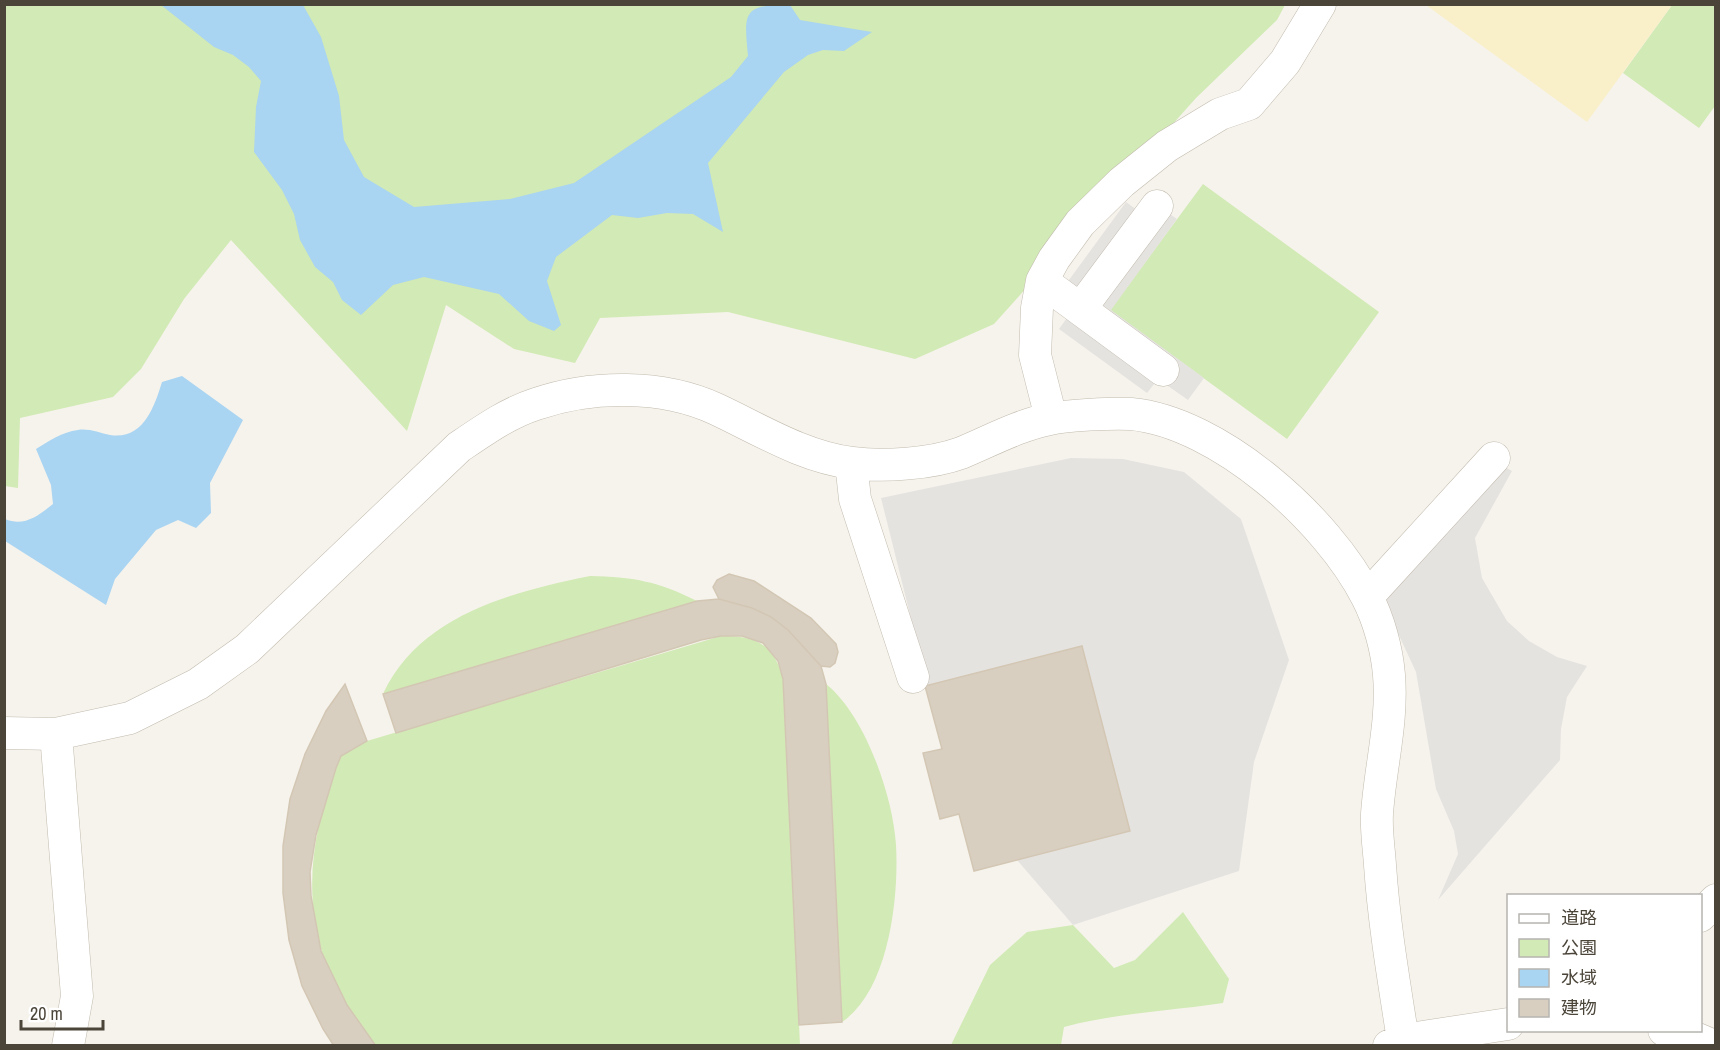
<svg xmlns="http://www.w3.org/2000/svg" width="1720" height="1050" viewBox="0 0 1720 1050" font-family="'Archivo Narrow','Noto Sans JP',sans-serif">
<style>
.green{fill:#d2eab5}
.sand{fill:#f9efc9}
.parking{fill:#e5e3e0}
.water{fill:#a9d4f2}
.building{fill:#d8cfc1;stroke:#d3c7b4;stroke-width:1.5}
.lines{fill:none;stroke-linecap:round;stroke-linejoin:round}
.minor-casing{stroke:#c2bbae;stroke-width:33}
.minor{stroke:#fff;stroke-width:32}
</style>
<rect width="100%" height="100%" fill="#f6f3ec"/>
<!-- green -->
<path class="green" d="M 5,5 L 1285,5 L 1277,20 L 1196,98 L 994,324 L 915,359 L 728,312 L 600,318 L 575,363 L 514,349 L 446,305 L 407,431 L 231,240 L 184,299 L 141,369 L 113,397 L 20,418 L 18,488 L 5,486 Z
M 1672,5 L 1715,5 L 1715,106 L 1699,128 L 1623,73 Z
M 1203,184 L 1379,312 L 1287,439 L 1110,310 Z
M 590,576 C 633,577 657,581 697,601 L 383,694 C 420,615 512,592 590,576 Z
M 721,636 C 757,636 774,644 783,679 L 800,1045 L 376,1045 C 298,957 298,860 341,756 L 367,741 Z
M 826,684 C 865,715 893,796 896,845 C 899,898 889,990 842,1022 Z
M 1183,912 L 1229,979 L 1223,1003 C 1170,1011 1116,1013 1064,1027 L 1061,1045 L 951,1045 L 990,965 L 1027,932 L 1073,925 L 1114,968 L 1135,960 Z"/>
<!-- sand -->
<path class="sand" d="M 1426,5 L 1672,5 L 1587,122 Z"/>
<!-- parking -->
<path class="parking" d="M 1150,200 L 1177,219 L 1111,310 L 1204,378 L 1188,400 L 1158,379 L 1147,393 L 1059,329 L 1069,315 L 1066,284 L 1126,202 L 1141,213 Z
M 1071,458 L 1123,459 L 1184,472 L 1241,519 L 1289,660 L 1254,762 L 1239,871 L 1073,925 L 1017,860 L 974,871 L 881,498 Z
M 1500,464 L 1512,471 L 1475,538 L 1482,578 L 1507,621 L 1529,641 L 1557,657 L 1587,666 L 1567,697 L 1561,729 L 1560,760 L 1438,900 L 1458,854 L 1454,831 L 1436,789 L 1416,672 L 1383,601 Z"/>
<!-- water -->
<path class="water" d="M 161,5 L 303,5 L 321,37 L 339,96 L 344,140 L 364,177 L 414,207 L 510,199 L 574,183 L 731,77 L 748,56 C 744,13 742,4 790,5 L 800,20 L 872,32 L 844,51 L 823,50 L 808,55 L 784,72 L 708,163 L 723,232 L 693,214 L 667,213 L 638,218 L 612,215 L 556,257 L 547,281 L 561,325 L 554,331 L 529,321 L 499,294 L 424,277 L 393,285 L 361,315 L 342,300 L 333,282 L 315,267 L 300,240 L 294,214 L 282,190 L 254,152 L 256,107 L 261,81 L 249,67 L 233,55 L 214,47 Z
M 182,376 L 243,420 L 210,483 L 211,513 L 196,528 L 178,520 L 156,530 L 115,579 L 106,605 L 5,541 L 5,519 C 24,527 38,516 53,504 L 51,485 L 36,449 C 49,441 62,432 78,430 C 88,428 100,433 110,435 C 143,440 154,408 162,382 Z"/>
<!-- building -->
<path class="building" d="M 729,574 L 754,581 L 811,618 L 836,644 L 838,652 L 835,663 L 830,667 L 821,666 L 788,630 L 771,617 L 752,608 L 719,599 L 713,587 L 717,580 Z
M 719,599 L 752,608 L 771,617 L 788,630 L 821,666 L 826,684 L 842,1022 L 799,1025 L 783,679 L 778,661 L 763,643 L 742,636 L 721,636 L 701,640 L 396,733 L 383,694 L 697,601 Z
M 1082,646 L 1130,831 L 974,871 L 959,814 L 940,819 L 923,753 L 942,749 L 925,686 Z
M 345,684 L 367,741 L 341,756 L 336,768 L 316,835 L 310,872 L 311,896 L 321,951 L 347,1005 L 376,1046 L 334,1046 L 323,1029 L 302,986 L 289,940 L 283,893 L 283,846 L 290,799 L 305,754 L 326,711 Z"/>
<g class="lines">
<!-- minor casing -->
<g class="minor-casing">
<path id="minor" d="M 1042,281 L 1163,370
M 1081,308 L 1157,206
M 1051,418 L 1035,355 L 1037,308 L 1042,281 L 1054,259 L 1080,223 L 1122,182 L 1167,146 L 1220,114 L 1249,104 L 1285,62 L 1320,4
M 851,463 L 855,499 L 913,677
M 1367,597 L 1494,458
M 4,733 L 56,734 L 130,718 L 198,684 L 247,649 L 459,447 C 484,430 508,413 536,404 C 591,385 662,384 716,409 C 759,429 803,457 852,463 C 883,467 931,464 961,453 C 990,441 1019,425 1050,419 C 1068,415 1112,413 1131,414 C 1219,422 1328,520 1367,597 C 1379,620 1387,650 1389,675 C 1393,722 1380,768 1377,814 C 1376,831 1379,849 1380,865 C 1384,924 1394,982 1403,1040
M 56,734 L 77,996 L 68,1046
M 1700,916 L 1716,900
M 1664,1030 L 1688,1035 L 1714,1046
M 1389,1046 L 1403,1040 L 1508,1024"/>
</g>
<!-- minor -->
<use href="#minor" class="minor"/>
</g>
<!-- border -->
<rect width="1720" height="1050" fill="none" stroke="#4b4439" stroke-width="12"/>
<!-- legend -->
<rect x="1507" y="894" width="195" height="138" fill="#ffffff" stroke="#b7b4b0" stroke-width="1.5"/>
<rect x="1519" y="914" width="30" height="9" fill="#ffffff" stroke="#b7b4b0" stroke-width="1.5"/>
<text x="1561" y="924" font-size="18" fill="#4b4439">道路</text>
<rect x="1519" y="939" width="30" height="18" fill="#d2eab5" stroke="#b7b4b0" stroke-width="1.5"/>
<text x="1561" y="954" font-size="18" fill="#4b4439">公園</text>
<rect x="1519" y="969" width="30" height="18" fill="#a9d4f2" stroke="#b7b4b0" stroke-width="1.5"/>
<text x="1561" y="984" font-size="18" fill="#4b4439">水域</text>
<rect x="1519" y="999" width="30" height="18" fill="#d8cfc1" stroke="#b7b4b0" stroke-width="1.5"/>
<text x="1561" y="1014" font-size="18" fill="#4b4439">建物</text>
<!-- scale -->
<path d="M21 1020v9h82v-9" fill="none" stroke="#4b4439" stroke-width="3"/>
<text x="30" y="1020" font-size="18" fill="#4b4439" stroke="#ffffff" stroke-width="4.5" paint-order="stroke">20 m</text>
</svg>
